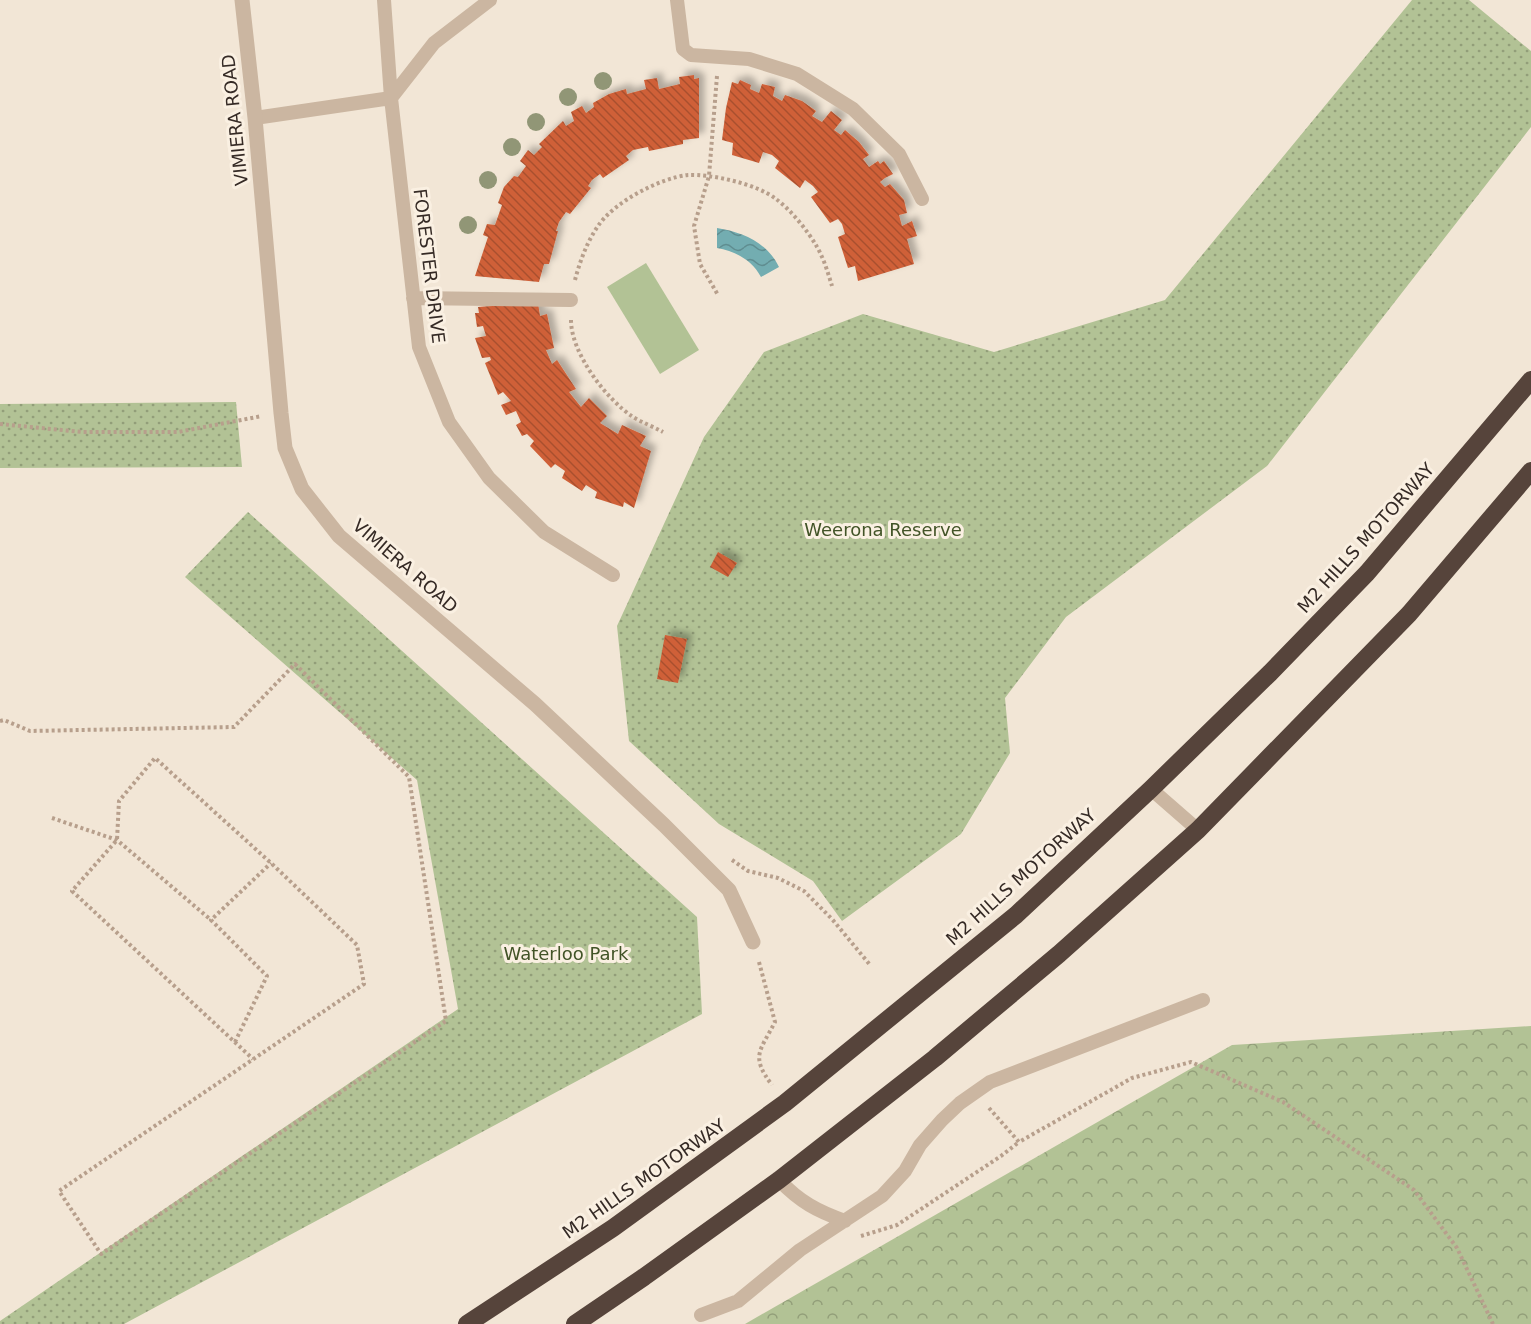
<svg xmlns="http://www.w3.org/2000/svg" width="1531" height="1324" viewBox="0 0 1531 1324" font-family="'DejaVu Sans',sans-serif">
<style>
.grass{fill:url(#grass-dots)}
.forest{fill:url(#forest-crowns)}
.pitch{fill:#b2c295}
.water{fill:url(#water-waves)}
.building{fill:url(#building-back-hatch);filter:url(#shadow)}
.lines{fill:none;stroke-linecap:round;stroke-linejoin:round}
.path{stroke:#b79f8c;stroke-width:4;stroke-dasharray:3 3;stroke-linecap:butt}
.service{stroke:#cbb6a1;stroke-width:14}
.minor{stroke:#cbb6a1;stroke-width:15}
.motorway{stroke:#56443b;stroke-width:18}
.tree{fill:#919676}
.labels{text-anchor:middle;stroke-width:6;stroke-linejoin:round;paint-order:stroke}
.street-label{font-size:18px;fill:#352a25;stroke:#faf0e2}
.park-label{font-size:18px;fill:#425427;stroke:#faf0e2}
</style>
<defs>
<pattern id="grass-dots" width="8" height="8" patternUnits="userSpaceOnUse" patternTransform="scale(1.5)"><rect width="8" height="8" fill="#b2c295"/><path d="M2 2h.1M6 6h.1" fill="none" stroke="#929e79" stroke-width="1.8" stroke-linecap="round"/></pattern>
<pattern id="forest-crowns" width="20" height="18" patternUnits="userSpaceOnUse" patternTransform="scale(1.5)"><rect width="20" height="18" fill="#b2c295"/><path d="M2 6a3 3 0 1 1 6 0M12 15a3 3 0 1 1 6 0" fill="none" stroke="#929e79"/></pattern>
<pattern id="water-waves" width="16" height="10" patternUnits="userSpaceOnUse" patternTransform="scale(1.5)"><rect width="16" height="10" fill="#73adb1"/><path d="M0 5q4-4 8 0t8 0" fill="none" stroke="#5f8d90"/></pattern>
<pattern id="building-back-hatch" width="6" height="6" patternUnits="userSpaceOnUse" patternTransform="scale(1.5)"><rect width="6" height="6" fill="#cf6138"/><path d="M-1 5l2 2M0 0l6 6M5-1l2 2" fill="none" stroke="#a9502f"/></pattern>
<filter id="shadow"><feDropShadow dx="5.5" dy="-5.5" stdDeviation="3" flood-color="#0004"/></filter>
</defs>
<rect width="100%" height="100%" fill="#f2e6d6"/>
<!-- grass -->
<path class="grass" d="M 1412,0 L 1469,0 L 1531,51 L 1531,127 L 1267,466 L 1066,617 L 1005,698 L 1010,753 L 961,834 L 842,921 L 813,881 L 719,824 L 629,741 L 617,626 L 704,437 L 764,352 L 863,314 L 994,352 L 1165,300 Z
M 236,402 L 242,467 L 0,468 L 0,404 Z
M 248,512 L 697,917 L 702,1014 L 124,1324 L 0,1324 L 0,1321 L 458,1009 L 417,780 L 185,577 Z"/>
<!-- forest -->
<path class="forest" d="M 1531,1026 L 1531,1324 L 745,1324 L 1232,1045 Z"/>
<!-- pitch -->
<path class="pitch" d="M 646,263 L 699,350 L 660,374 L 607,287 Z"/>
<!-- water -->
<path class="water" d="M 717,228 C 742,232 767,242 779,267 L 761,277 C 752,260 735,251 717,248 Z"/>
<!-- building -->
<path class="building" d="M 694,75 L 694,79 L 699,78 L 699,138 L 683,140 L 683,144 L 649,151 L 648,147 L 633,150 L 626,156 L 629,160 L 603,178 L 600,174 L 592,180 L 588,186 L 591,188 L 570,214 L 566,212 L 559,222 L 556,231 L 558,231 L 549,264 L 544,264 L 539,282 L 475,276 L 488,237 L 483,235 L 487,224 L 495,225 L 502,205 L 498,203 L 504,187 L 514,176 L 518,177 L 526,166 L 520,161 L 528,150 L 534,155 L 542,147 L 539,144 L 563,121 L 566,126 L 574,121 L 571,112 L 582,106 L 586,113 L 594,107 L 593,103 L 609,94 L 626,89 L 627,94 L 646,89 L 644,80 L 657,78 L 659,89 L 680,84 L 679,77 Z
M 740,80 L 751,85 L 750,89 L 759,93 L 762,84 L 775,87 L 773,96 L 782,101 L 785,95 L 802,101 L 816,111 L 812,116 L 822,122 L 831,111 L 842,120 L 834,130 L 841,135 L 845,130 L 859,142 L 869,155 L 863,159 L 869,167 L 878,161 L 880,164 L 884,161 L 893,174 L 885,178 L 880,182 L 885,187 L 890,184 L 904,200 L 907,213 L 899,215 L 902,226 L 912,221 L 917,236 L 907,239 L 914,264 L 858,281 L 855,266 L 848,268 L 838,237 L 845,234 L 842,224 L 838,219 L 830,223 L 811,197 L 818,192 L 813,186 L 805,180 L 800,188 L 775,168 L 779,161 L 772,155 L 763,152 L 759,163 L 732,155 L 733,143 L 722,140 L 726,108 L 732,82 L 738,84 Z
M 538,303 L 540,316 L 547,314 L 554,348 L 546,350 L 552,364 L 557,360 L 576,389 L 569,392 L 581,407 L 589,398 L 607,416 L 600,423 L 618,434 L 622,425 L 646,436 L 640,446 L 651,451 L 634,508 L 624,502 L 623,507 L 595,498 L 597,492 L 586,485 L 582,491 L 562,478 L 565,471 L 555,464 L 551,468 L 530,446 L 534,441 L 527,434 L 522,436 L 516,425 L 521,422 L 516,411 L 506,415 L 501,405 L 511,401 L 503,392 L 498,395 L 485,363 L 491,360 L 490,357 L 482,358 L 475,338 L 486,336 L 483,326 L 477,327 L 475,313 L 479,313 L 478,307 Z
M 718,552 L 737,563 L 728,577 L 710,567 Z
M 665,635 L 687,639 L 678,683 L 657,679 Z"/>
<g class="lines">
<!-- path -->
<path class="path" d="M 717,76 L 709,176 L 694,226 L 700,264 L 718,295
M 575,280 C 580,261 587,242 598,226 C 614,202 660,178 688,175 C 712,174 757,184 776,199 C 791,210 808,231 817,247 C 824,259 828,273 832,286
M 571,320 C 571,353 606,399 633,417 C 643,423 654,427 663,432
M 0,424 L 82,432 L 178,432 L 262,416
M 0,721 L 4,720 L 30,731 L 234,727 L 295,664 L 409,777 L 446,1021 L 101,1254 L 59,1191 L 364,984 L 357,945 L 271,863 L 155,758 L 119,801 L 117,840 L 72,891 L 253,1059
M 52,818 L 117,840 L 211,920
M 732,860 L 748,871 L 778,878 L 804,891 L 832,919 L 871,966
M 759,962 L 775,1022 C 760,1051 750,1056 772,1085
M 235,1042 L 267,976 L 211,920 L 271,863
M 989,1108 L 1019,1142 L 1132,1078 L 1191,1062 L 1283,1102 L 1414,1190 L 1457,1248 L 1493,1324
M 861,1236 L 897,1225 L 1001,1156 L 1019,1142"/>
<!-- service -->
<path class="service" d="M 490,0 L 434,43 L 391,98 L 419,347 L 449,422 L 489,478 L 544,532 L 613,575
M 677,0 L 683,49 L 691,55 L 749,59 L 797,74 L 853,109 L 899,154 L 922,199
M 255,118 L 391,98 L 384,0
M 413,298 L 571,300
M 1151,789 L 1198,830
M 779,1180 C 800,1202 817,1211 845,1221
M 701,1315 L 738,1301 L 800,1250 L 882,1196 L 905,1171 L 920,1145 L 942,1120 L 960,1103 L 990,1082 L 1203,1000"/>
<!-- minor -->
<path class="minor" d="M 242,0 L 255,118 L 281,413 L 285,448 L 302,489 L 339,536 L 535,704 L 664,825 L 729,890 L 753,942"/>
<!-- motorway -->
<path class="motorway" d="M 467,1324 L 613,1228 L 785,1103 L 1016,915 L 1151,789 L 1270,673 L 1367,573 L 1531,380
M 575,1324 L 644,1277 L 779,1180 L 935,1058 L 1059,954 L 1198,830 L 1409,614 L 1531,471"/>
</g>
<!-- trees -->
<g class="tree">
<circle cx="603" cy="81" r="9"/>
<circle cx="568" cy="97" r="9"/>
<circle cx="536" cy="122" r="9"/>
<circle cx="512" cy="147" r="9"/>
<circle cx="488" cy="180" r="9"/>
<circle cx="468" cy="225" r="9"/>
</g>
<g class="labels">
<!-- street labels -->
<g class="street-label">
<text transform="translate(235 120) rotate(-96)" y="6">VIMIERA ROAD</text>
<text transform="translate(429 266) rotate(83)" y="6">FORESTER DRIVE</text>
<text transform="translate(1366 538) rotate(-48)" y="6">M2 HILLS MOTORWAY</text>
<text transform="translate(405 566) rotate(41)" y="6">VIMIERA ROAD</text>
<text transform="translate(1021 877) rotate(-42)" y="6">M2 HILLS MOTORWAY</text>
<text transform="translate(644 1179) rotate(-35)" y="6">M2 HILLS MOTORWAY</text>
</g>
<!-- park labels -->
<g class="park-label">
<text x="883" y="536">Weerona Reserve</text>
<text x="566" y="960">Waterloo Park</text>
</g>
</g>
</svg>
